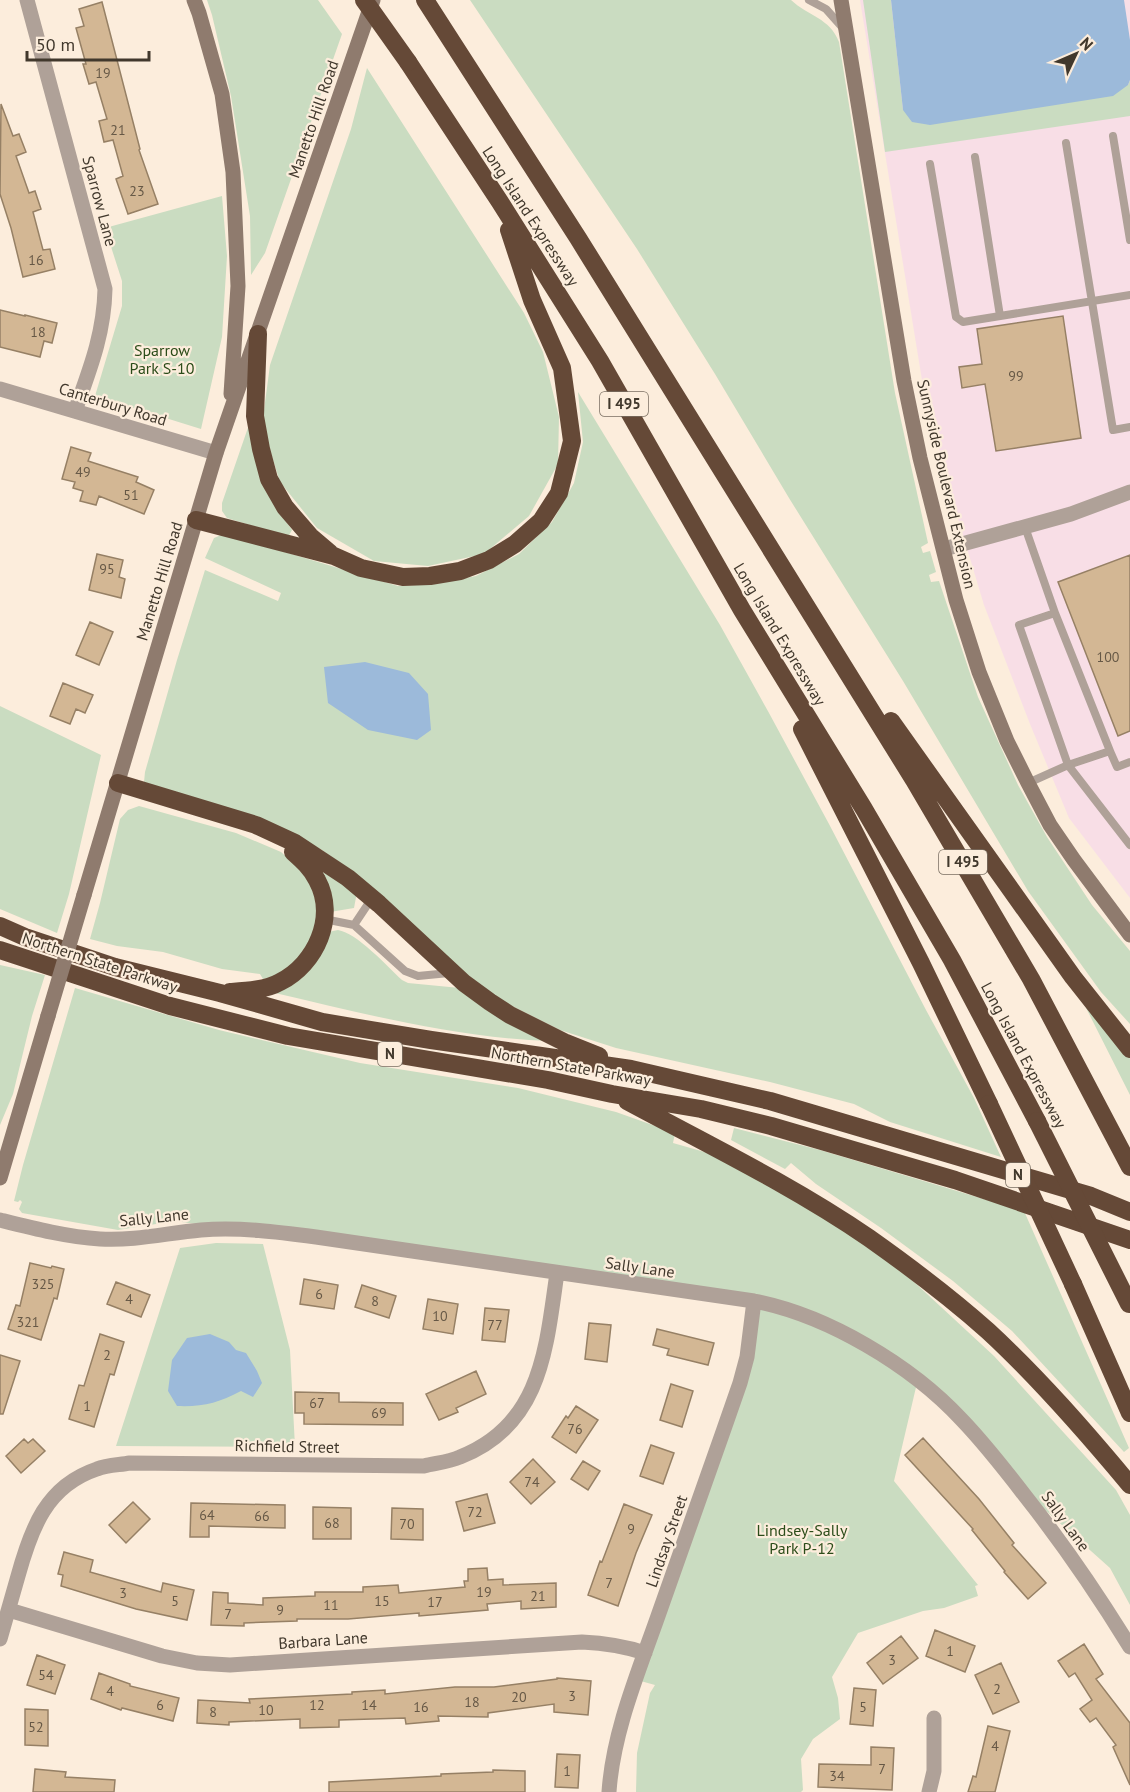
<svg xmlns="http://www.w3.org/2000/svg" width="1130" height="1792" viewBox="0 0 1130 1792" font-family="'PT Sans',sans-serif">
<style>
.commercial{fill:#f8dee6}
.green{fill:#cadcc1}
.water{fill:#9cbada}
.building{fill:#d3b794;stroke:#968065;stroke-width:1.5}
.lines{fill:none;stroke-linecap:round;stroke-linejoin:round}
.lane{stroke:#afa198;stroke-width:8}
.street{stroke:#afa198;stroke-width:15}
.secondary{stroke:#8f7b6e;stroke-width:15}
.highway{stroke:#654937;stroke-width:18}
.secondary-bridge{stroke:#8f7b6e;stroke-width:15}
.highway-bridge{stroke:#654937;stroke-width:18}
.labels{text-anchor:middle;stroke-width:4.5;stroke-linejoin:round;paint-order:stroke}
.number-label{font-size:14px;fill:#665846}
.shield{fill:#fceddc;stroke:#796e61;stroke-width:1.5}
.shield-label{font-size:15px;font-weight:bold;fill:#41382c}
.street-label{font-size:16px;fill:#41382c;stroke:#fceddc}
.park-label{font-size:16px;fill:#2b4c19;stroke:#fceddc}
</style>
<rect width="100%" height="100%" fill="#fceddc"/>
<!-- commercial -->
<path class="commercial" d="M 860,0 L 1130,0 L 1130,898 L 1069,818 L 1030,724 L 984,605 L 948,485 L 922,380 Z"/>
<!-- green -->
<path class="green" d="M 207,0 L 318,0 L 342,34 L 265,253 L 251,275 L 250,216 L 231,96 L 212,15 Z
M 470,0 L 791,0 C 808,16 830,18 839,42 L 895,393 L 928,543 L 921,547 L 923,553 L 930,551 L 936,572 L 929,575 L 931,582 L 939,581 L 978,697 L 1018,785 L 1047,837 L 1092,905 L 1130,951 L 1130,1024 L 1101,992 L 1028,891 L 903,681 L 789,498 L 715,374 L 637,249 Z
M 863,0 L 891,0 L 903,110 L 1128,85 L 1130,80 L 1130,116 L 885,152 Z
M 367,68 L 524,313 L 543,352 L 559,417 L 558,464 L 529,516 L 484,554 L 428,566 L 374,561 L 317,528 L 280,482 L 262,425 L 270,365 L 351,129 Z
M 222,196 L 227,256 L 222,337 L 201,429 L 95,396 L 122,306 L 122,281 L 105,228 Z
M 578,392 L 720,625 L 769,713 L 829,824 L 926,1010 L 974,1098 L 1001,1157 L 890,1122 L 854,1104 L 770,1082 L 616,1048 L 560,1030 L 504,1002 L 466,974 L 375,890 L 322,850 L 278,828 L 144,782 L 145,772 L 177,660 L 205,570 L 278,601 L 281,593 L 205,558 L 214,538 L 221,535 L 232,536 L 398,586 L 435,584 L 476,576 L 519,554 L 552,522 L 574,483 L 583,442 Z
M 252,416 L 278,510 L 292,530 L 288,537 L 227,518 L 222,511 L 222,503 Z
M 0,706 L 101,755 L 69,894 L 57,933 L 0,909 Z
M 139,806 L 236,833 L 281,852 L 308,876 L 320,908 L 313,934 L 299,960 L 277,976 L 263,979 L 260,974 L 222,969 L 163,952 L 117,946 L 90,939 L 100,903 L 120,819 L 128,810 Z
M 321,871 L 357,892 L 354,908 L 330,912 Z
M 338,930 C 357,933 387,966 402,980 L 408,983 L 460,988 L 550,1041 C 457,1038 365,1014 275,993 L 328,932 Z
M 0,965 L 45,975 L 32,1016 L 13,1094 L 0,1125 Z
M 75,988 L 219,1030 L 360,1063 L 518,1088 L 616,1112 L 675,1133 L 673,1143 L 729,1159 L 851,1232 L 913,1281 L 994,1356 L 1116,1490 L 1130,1515 L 1130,1605 L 1110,1568 L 1006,1475 L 917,1383 L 894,1481 L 978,1585 L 975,1586 L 978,1596 L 944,1608 L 923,1611 L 858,1633 L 832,1677 L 838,1698 L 840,1719 L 813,1739 L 801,1759 L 803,1790 L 801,1792 L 636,1792 L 637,1753 L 650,1693 L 655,1685 L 637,1680 L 742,1381 L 756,1305 L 175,1221 L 118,1230 L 22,1213 L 19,1209 L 22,1202 L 20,1200 L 18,1202 L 14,1201 L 23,1165 Z
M 1082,1000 L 1130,1058 L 1130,1095 Z
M 734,1128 L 820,1150 L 1024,1211 L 1129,1448 L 1124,1452 L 1012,1331 L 953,1281 L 881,1228 L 816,1184 L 791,1163 L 785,1169 L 731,1140 Z
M 216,1243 L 263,1244 L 290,1350 L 295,1447 L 116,1446 L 180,1248 Z"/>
<!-- water -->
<path class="water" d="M 891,0 L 1124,0 L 1130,40 L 1130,80 L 1128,85 L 1113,96 L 930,125 L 912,122 L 903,110 Z
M 365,662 L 409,673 L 428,694 L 431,730 L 417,740 L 368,730 L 328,703 L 324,667 Z
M 210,1334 L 229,1342 L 236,1350 L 246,1353 L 257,1371 L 262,1383 L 253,1397 L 241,1391 C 218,1403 203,1407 177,1406 L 168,1391 L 172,1360 L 187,1338 Z"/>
<!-- building -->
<path class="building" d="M 102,2 L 140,149 L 139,150 L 158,204 L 128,214 L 116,179 L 123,176 L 113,140 L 104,142 L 99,121 L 107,119 L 96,82 L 89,84 L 83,64 L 86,64 L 76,28 L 84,26 L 79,9 Z
M 1,104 L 13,136 L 19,134 L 26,152 L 16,156 L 29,193 L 35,191 L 41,209 L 33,212 L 43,250 L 50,249 L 55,269 L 23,277 L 11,228 L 0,194 Z
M 0,310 L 25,316 L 25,315 L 57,323 L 52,343 L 44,341 L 40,357 L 0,347 Z
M 1063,316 L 1081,438 L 996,451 L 985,384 L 962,388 L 959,367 L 982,364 L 977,329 Z
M 71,447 L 91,453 L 88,461 L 138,477 L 136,482 L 154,490 L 144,514 L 99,496 L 96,505 L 80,501 L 83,491 L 73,488 L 75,482 L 62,479 Z
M 97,554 L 123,560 L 119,577 L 125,579 L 121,598 L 89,590 Z
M 1130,555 L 1130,731 L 1118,736 L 1058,582 Z
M 90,622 L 113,632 L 99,665 L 76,655 Z
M 63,683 L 93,695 L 85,713 L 76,709 L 70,724 L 50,716 Z
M 30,1263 L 51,1268 L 52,1266 L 64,1269 L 57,1299 L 54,1298 L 41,1340 L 8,1329 L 16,1305 L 20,1306 Z
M 304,1279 L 338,1285 L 334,1309 L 300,1304 Z
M 116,1282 L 150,1295 L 141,1317 L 107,1304 Z
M 362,1285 L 396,1296 L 389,1318 L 355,1307 Z
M 428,1299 L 458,1304 L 453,1334 L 423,1329 Z
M 485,1308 L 509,1310 L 505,1342 L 482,1340 Z
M 589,1323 L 611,1325 L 607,1362 L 585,1359 Z
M 657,1329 L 714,1343 L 708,1365 L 667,1355 L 669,1349 L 653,1345 Z
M 100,1334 L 124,1342 L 114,1375 L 110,1374 L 94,1427 L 69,1419 L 79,1385 L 84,1386 Z
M 0,1355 L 20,1361 L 3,1414 L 0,1414 Z
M 476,1371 L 486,1394 L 456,1408 L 458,1412 L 439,1420 L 426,1394 Z
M 671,1384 L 693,1391 L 682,1427 L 660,1420 Z
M 295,1392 L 339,1393 L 339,1402 L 403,1403 L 403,1425 L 304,1424 L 304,1413 L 295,1413 Z
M 576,1406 L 598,1420 L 576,1453 L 552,1437 L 566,1416 L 568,1418 Z
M 923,1438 L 979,1499 L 1014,1543 L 1012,1545 L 1046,1583 L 1028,1599 L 1004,1572 L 1005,1571 L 972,1530 L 973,1529 L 905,1455 Z
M 24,1439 L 28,1443 L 33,1439 L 45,1451 L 21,1473 L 6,1456 Z
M 651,1445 L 674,1453 L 663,1484 L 640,1476 Z
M 533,1459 L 555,1482 L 531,1504 L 510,1482 Z
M 583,1461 L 600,1471 L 588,1490 L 571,1479 Z
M 487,1494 L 495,1523 L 464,1531 L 456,1502 Z
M 133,1502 L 150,1519 L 126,1543 L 109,1525 Z
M 191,1503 L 285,1505 L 285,1528 L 209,1526 L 209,1537 L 190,1537 Z
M 624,1504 L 652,1515 L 636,1553 L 618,1606 L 588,1595 L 600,1561 L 602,1562 Z
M 313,1507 L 351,1508 L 351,1539 L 313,1539 Z
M 392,1508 L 423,1509 L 423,1540 L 391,1539 Z
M 64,1552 L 93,1560 L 90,1572 L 161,1592 L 163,1583 L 194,1590 L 187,1620 L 136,1609 L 61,1586 L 63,1575 L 58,1574 Z
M 487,1568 L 488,1580 L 503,1579 L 503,1585 L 556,1583 L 556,1607 L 521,1609 L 521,1601 L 487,1604 L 488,1610 L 419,1616 L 419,1613 L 348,1619 L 297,1619 L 297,1621 L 244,1623 L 244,1626 L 211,1625 L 213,1592 L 228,1593 L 228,1603 L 263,1605 L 263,1598 L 315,1596 L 315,1592 L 363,1592 L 363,1587 L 398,1585 L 399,1593 L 465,1587 L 464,1581 L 468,1581 L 468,1569 Z
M 935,1630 L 975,1646 L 965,1672 L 926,1656 Z
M 901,1636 L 918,1658 L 883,1684 L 867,1663 Z
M 1084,1644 L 1103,1674 L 1096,1679 L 1130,1723 L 1130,1785 L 1113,1747 L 1116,1745 L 1096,1718 L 1090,1722 L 1080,1709 L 1092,1700 L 1075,1673 L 1069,1677 L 1058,1661 Z
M 37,1655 L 65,1665 L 55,1694 L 27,1685 Z
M 1001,1663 L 1019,1702 L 993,1714 L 975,1675 Z
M 99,1673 L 130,1684 L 130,1686 L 179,1698 L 173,1721 L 122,1708 L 121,1710 L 91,1699 Z
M 557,1678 L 591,1681 L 588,1715 L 554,1712 L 554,1704 L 488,1713 L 488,1717 L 438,1716 L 439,1721 L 406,1724 L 405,1718 L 339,1720 L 339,1727 L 300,1728 L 300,1719 L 229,1722 L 229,1725 L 197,1723 L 198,1700 L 250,1703 L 249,1699 L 352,1694 L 352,1692 L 385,1690 L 385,1694 L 455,1687 L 494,1687 L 557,1679 Z
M 854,1688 L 876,1690 L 873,1726 L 850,1724 Z
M 25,1709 L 48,1710 L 48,1746 L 25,1745 Z
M 988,1726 L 1010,1731 L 995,1792 L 968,1792 L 973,1776 L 976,1777 Z
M 871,1747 L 894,1748 L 892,1790 L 818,1787 L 819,1764 L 871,1765 Z
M 557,1754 L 580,1755 L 578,1788 L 555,1787 Z
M 35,1769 L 66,1772 L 65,1777 L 115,1780 L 114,1792 L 33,1792 Z
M 493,1770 L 525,1771 L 525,1792 L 329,1792 L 329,1782 L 441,1776 L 441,1774 L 493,1772 Z"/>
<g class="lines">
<!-- lane -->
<path class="lane" d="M 809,0 L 826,9 L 842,27
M 1113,136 L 1130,240
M 1066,143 L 1113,430 L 1130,427
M 975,157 L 1000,316
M 930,164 L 956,317 L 963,322 L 1130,295
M 1025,527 L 1055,613 L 1019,625 L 1068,765 L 1130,845
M 1110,751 L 1117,767 L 1130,762
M 1028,783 L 1068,765 L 1110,751 L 1055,613
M 372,898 L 354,925 L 405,971 L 418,976 L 449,973
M 324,919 L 354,925"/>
<!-- street -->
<path class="street" d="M 27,0 L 105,289 C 104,334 90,369 75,411
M 0,389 L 216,453
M 944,549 L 1071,514 L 1130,492
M 0,1220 C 32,1228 67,1237 100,1239 C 135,1241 167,1233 201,1230 C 240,1227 278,1232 316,1237 L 754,1301 C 827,1315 911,1365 962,1420 C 985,1444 1006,1471 1026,1497 C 1064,1545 1098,1595 1130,1647
M 9,1610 L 162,1656 L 197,1663 L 230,1665 L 582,1642 C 604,1643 624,1646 645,1653
M 0,1639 C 6,1618 12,1597 18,1576 C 31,1529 46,1486 97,1469 C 107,1465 119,1465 130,1463 L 424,1466 C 436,1463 449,1462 460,1457 C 542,1425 546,1348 557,1273
M 609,1792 C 613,1732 638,1673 658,1616 C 685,1539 713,1461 740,1383 L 747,1357 L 754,1301
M 929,1792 L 934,1771 L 934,1718"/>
<!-- secondary -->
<path class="secondary" d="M 194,0 L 199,13 L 222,94 L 233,172 L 238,286 L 231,394
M 841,0 L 904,381 L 920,458 L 956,600 L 979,672 L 1007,741 L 1028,783 L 1050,825 L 1074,860 L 1130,935
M 84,895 L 216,453 L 373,0
M 0,1178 L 48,1016"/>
<!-- highway -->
<path class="highway" d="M 425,0 L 578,238 L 914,780 L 1031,979 L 1130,1167
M 408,62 L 500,202 L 600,361 L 742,610 L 864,809 L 952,960 L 1037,1121
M 258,334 L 255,416 L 261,449 L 269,479 L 285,507 L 310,536 L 330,553
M 196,520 L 334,556 L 361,568 L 403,577 L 430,576 L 460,571 L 489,560 L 515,544 L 541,521 L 559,493 L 572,441 L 562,368 L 532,300 L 509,230
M 891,721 L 1073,977 L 1130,1049
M 802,729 L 921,963 L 989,1104
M 118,783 L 256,825 L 295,843 L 348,878 L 379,904 L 464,983 L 490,1002 L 510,1015 L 564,1042 L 599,1056
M 0,926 L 25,937 L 115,967 L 220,993 L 322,1022 L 431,1040 L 631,1069 L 770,1101 L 1091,1196 L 1130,1212
M 0,950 L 170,1006 L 288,1036 L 548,1080 L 612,1094 L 701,1109 L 771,1126 L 955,1180 L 1130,1240
M 230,992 C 246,991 266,990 280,982 C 316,964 337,917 317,880 C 311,868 302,860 293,852
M 627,1101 C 709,1145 793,1186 869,1238 C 910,1267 951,1298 988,1331 C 1039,1378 1085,1431 1130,1485
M 1073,1284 L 1130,1413"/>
<!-- secondary-bridge -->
<path class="secondary-bridge" d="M 48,1016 L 84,895"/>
<!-- highway-bridge -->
<path class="highway-bridge" d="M 364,0 L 408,62
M 989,1104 L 1073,1284
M 1037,1121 L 1129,1304"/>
</g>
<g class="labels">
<!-- number labels -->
<g class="number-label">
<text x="103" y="78">19</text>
<text x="118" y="135">21</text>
<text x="137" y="196">23</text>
<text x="36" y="265">16</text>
<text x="38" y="337">18</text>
<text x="1016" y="381">99</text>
<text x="83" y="477">49</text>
<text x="131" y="500">51</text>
<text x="107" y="574">95</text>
<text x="1108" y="662">100</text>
<text x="43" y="1289">325</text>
<text x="319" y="1299">6</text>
<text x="129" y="1304">4</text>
<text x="375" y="1306">8</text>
<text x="440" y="1321">10</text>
<text x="28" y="1327">321</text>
<text x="495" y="1330">77</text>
<text x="107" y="1360">2</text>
<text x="317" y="1408">67</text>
<text x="87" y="1411">1</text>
<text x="379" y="1418">69</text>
<text x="575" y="1434">76</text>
<text x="532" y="1487">74</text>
<text x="475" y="1517">72</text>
<text x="207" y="1520">64</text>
<text x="262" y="1521">66</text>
<text x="332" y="1528">68</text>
<text x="407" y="1529">70</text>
<text x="631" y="1534">9</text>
<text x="609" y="1588">7</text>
<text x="484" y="1597">19</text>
<text x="123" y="1598">3</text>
<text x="538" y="1601">21</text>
<text x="175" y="1606">5</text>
<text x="382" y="1606">15</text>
<text x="435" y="1607">17</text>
<text x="331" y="1610">11</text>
<text x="280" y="1615">9</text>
<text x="228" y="1619">7</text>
<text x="950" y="1656">1</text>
<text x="892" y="1665">3</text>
<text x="46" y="1680">54</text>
<text x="997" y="1694">2</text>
<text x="110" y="1696">4</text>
<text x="572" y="1701">3</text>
<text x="519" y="1702">20</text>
<text x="472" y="1707">18</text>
<text x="160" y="1710">6</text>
<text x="317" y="1710">12</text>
<text x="369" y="1710">14</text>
<text x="421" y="1712">16</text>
<text x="863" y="1712">5</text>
<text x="266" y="1715">10</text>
<text x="213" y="1717">8</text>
<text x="36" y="1732">52</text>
<text x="995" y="1751">4</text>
<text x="882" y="1774">7</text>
<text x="567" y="1776">1</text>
<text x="837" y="1781">34</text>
</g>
<!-- shield labels -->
<g class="shield">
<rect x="600" y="392" width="48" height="24" rx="4.5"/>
<rect x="939" y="850" width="48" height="24" rx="4.5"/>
<rect x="378" y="1042" width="24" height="24" rx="4.5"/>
<rect x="1006" y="1163" width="24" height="24" rx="4.5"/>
</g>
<g class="shield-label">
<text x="624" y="409">I 495</text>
<text x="963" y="867">I 495</text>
<text x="390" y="1059">N</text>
<text x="1018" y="1180">N</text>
</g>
<!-- street labels -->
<g class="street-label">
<text transform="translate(313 119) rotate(-71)" y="6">Manetto Hill Road</text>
<text transform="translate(100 201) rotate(75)" y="6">Sparrow Lane</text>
<text transform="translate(531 216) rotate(57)" y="6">Long Island Expressway</text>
<text transform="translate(113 404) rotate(17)" y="6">Canterbury Road</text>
<text transform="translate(947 484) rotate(77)" y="6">Sunnyside Boulevard Extension</text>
<text transform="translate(159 581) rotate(-73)" y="6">Manetto Hill Road</text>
<text transform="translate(780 634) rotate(59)" y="6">Long Island Expressway</text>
<text transform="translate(100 962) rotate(18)" y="6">Northern State Parkway</text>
<text transform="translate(1024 1055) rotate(62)" y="6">Long Island Expressway</text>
<text transform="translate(571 1066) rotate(10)" y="6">Northern State Parkway</text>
<text transform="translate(154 1217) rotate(-6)" y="6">Sally Lane</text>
<text transform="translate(640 1267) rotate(8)" y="6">Sally Lane</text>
<text transform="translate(287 1446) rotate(1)" y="6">Richfield Street</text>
<text transform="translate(1066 1521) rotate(54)" y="6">Sally Lane</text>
<text transform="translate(666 1541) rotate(-71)" y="6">Lindsay Street</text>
<text transform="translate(323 1640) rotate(-4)" y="6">Barbara Lane</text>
</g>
<!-- park labels -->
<g class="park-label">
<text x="162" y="356">Sparrow<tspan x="162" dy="18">Park S-10</tspan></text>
<text x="802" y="1536">Lindsey-Sally<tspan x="802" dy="18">Park P-12</tspan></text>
</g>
</g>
<!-- north arrow -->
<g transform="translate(1076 54) rotate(46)" stroke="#fceddc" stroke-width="4.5" paint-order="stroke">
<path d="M0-4.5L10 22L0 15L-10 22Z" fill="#41382c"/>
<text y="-9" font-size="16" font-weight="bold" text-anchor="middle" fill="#41382c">N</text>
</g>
<!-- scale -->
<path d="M27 51v9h122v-9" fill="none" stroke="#41382c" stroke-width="3"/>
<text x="36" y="51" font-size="18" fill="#41382c" stroke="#fceddc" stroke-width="4.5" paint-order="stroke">50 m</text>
</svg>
